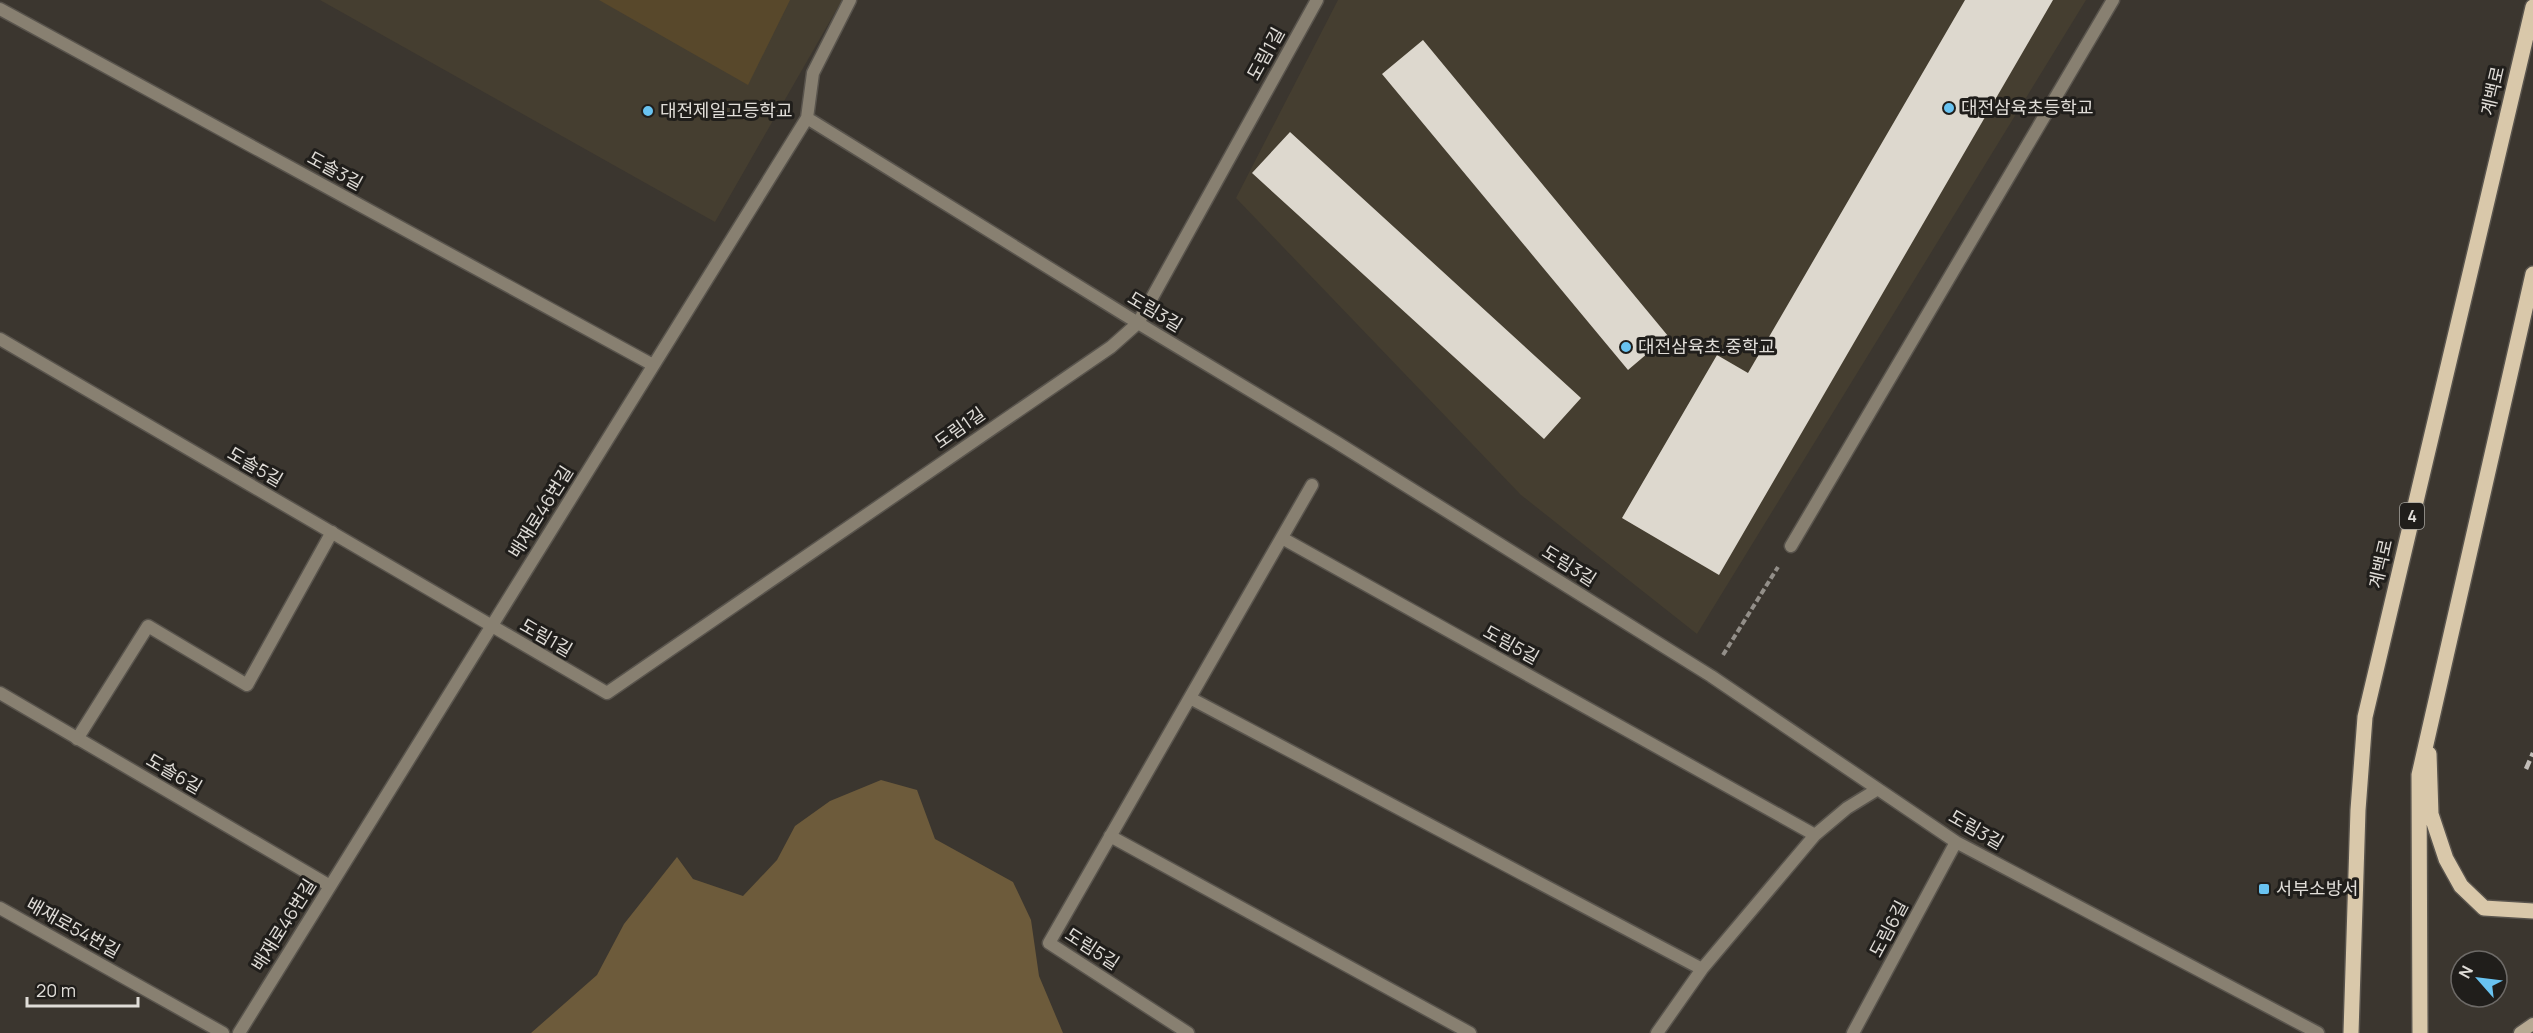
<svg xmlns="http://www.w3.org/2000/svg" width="2533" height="1033" viewBox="0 0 2533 1033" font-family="Manrope,'Noto Sans KR',sans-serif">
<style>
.built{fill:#453e30}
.green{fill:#58482b}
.forest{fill:#6d5b3b}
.building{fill:#ddd8ce}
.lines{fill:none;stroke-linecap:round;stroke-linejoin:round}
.lane-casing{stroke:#59544d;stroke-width:15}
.street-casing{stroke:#59544d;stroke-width:15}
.secondary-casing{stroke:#59544d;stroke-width:15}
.primary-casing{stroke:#59544d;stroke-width:18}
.path{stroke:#938f89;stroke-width:4;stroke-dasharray:6 3;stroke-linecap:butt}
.lane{stroke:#888071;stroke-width:12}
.street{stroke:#888071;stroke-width:12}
.secondary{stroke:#b6a992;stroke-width:12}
.primary{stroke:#d9c8aa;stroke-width:15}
.rail{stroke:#c1bdb8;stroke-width:4.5;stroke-dasharray:9 4.5;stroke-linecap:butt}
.poi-dot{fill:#69c3f1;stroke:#201e1b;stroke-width:2}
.labels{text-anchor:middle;stroke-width:6;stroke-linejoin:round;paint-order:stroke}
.shield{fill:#201e1b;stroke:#a6a49f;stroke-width:1.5}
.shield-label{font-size:16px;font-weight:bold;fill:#e0ddd8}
.street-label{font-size:18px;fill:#e0ddd8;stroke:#201e1b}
.poi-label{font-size:18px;fill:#e0ddd8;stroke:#201e1b;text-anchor:start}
</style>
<rect width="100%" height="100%" fill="#3b362f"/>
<!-- built -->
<path class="built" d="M 320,0 L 842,0 L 715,222 Z
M 1338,0 L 2086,0 L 1697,634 L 1521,495 L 1236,198 Z"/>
<!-- green -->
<path class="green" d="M 599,0 L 790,0 L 748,85 Z"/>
<!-- forest -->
<path class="forest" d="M 881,780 L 917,790 L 935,839 L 1013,882 L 1031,920 L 1039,976 L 1063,1033 L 531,1033 L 597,975 L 624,924 L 677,857 L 693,879 L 743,896 L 777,860 L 795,826 L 830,801 Z"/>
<!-- building -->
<path class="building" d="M 1965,0 L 2053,0 L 1719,575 L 1622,518 L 1717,355 L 1748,373 Z
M 1423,40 L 1668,336 L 1628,370 L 1382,74 Z
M 1290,132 L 1581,398 L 1544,439 L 1252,173 Z"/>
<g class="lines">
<!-- lane casing -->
<g class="lane-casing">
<path id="lane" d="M 77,739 L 148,626 L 247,685 L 332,532"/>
</g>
<!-- street casing -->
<g class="street-casing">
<path id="street" d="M 0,9 L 653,365
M 807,118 L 1138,323 L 1336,442 L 1711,676 L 1956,842 L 2318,1033
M 0,339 L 607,693 L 1111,347 L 1138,323 L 1317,0
M 1282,538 L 1815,835
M 1791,546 L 2113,0
M 0,693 L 330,886
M 1190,698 L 1702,969
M 1110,836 L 1470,1033
M 0,908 L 223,1033
M 239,1033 L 807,118 L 813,73 L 850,0
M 1188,1033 L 1049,943 L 1312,485
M 1657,1033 L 1702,969 L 1815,835 L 1847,808 L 1878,789
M 1853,1033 L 1956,842"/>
</g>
<!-- secondary casing -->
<g class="secondary-casing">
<path id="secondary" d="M 2520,1033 L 2533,1024"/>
</g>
<!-- primary casing -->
<g class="primary-casing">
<path id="primary" d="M 2429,754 L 2431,814 L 2446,859 L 2461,886 L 2484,908 L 2533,911
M 2351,1033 L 2358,810 L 2365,717 L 2533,7
M 2420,1033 L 2419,775 L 2533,274"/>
</g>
<!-- path -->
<path class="path" d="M 1723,655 L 1778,567"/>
<!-- lane -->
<use href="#lane" class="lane"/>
<!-- street -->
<use href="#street" class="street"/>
<!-- secondary -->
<use href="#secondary" class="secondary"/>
<!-- primary -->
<use href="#primary" class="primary"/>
<!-- rail -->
<path class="rail" d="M 2526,769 L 2533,753"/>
</g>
<!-- markers -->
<g class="poi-dot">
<circle cx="1949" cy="108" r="6"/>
<circle cx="648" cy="111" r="6"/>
<circle cx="1626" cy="347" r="6"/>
<rect x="2258" y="883" width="12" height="12" rx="3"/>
</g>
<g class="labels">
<!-- shield labels -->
<rect class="shield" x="2400" y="503" width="24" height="26" rx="4.5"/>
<g class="shield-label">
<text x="2412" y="522">4</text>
</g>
<!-- street labels -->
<g class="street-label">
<text transform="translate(1266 54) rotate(-61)" y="6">도림1길</text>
<text transform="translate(2493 91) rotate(-77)" y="6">계백로</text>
<text transform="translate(335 171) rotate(29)" y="6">도솔3길</text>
<text transform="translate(1155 312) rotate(31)" y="6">도림3길</text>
<text transform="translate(960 428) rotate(-35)" y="6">도림1길</text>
<text transform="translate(255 467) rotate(30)" y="6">도솔5길</text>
<text transform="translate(541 512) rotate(-58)" y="6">배재로46번길</text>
<text transform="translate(2381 564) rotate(-77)" y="6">계백로</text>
<text transform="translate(1569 566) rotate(32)" y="6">도림3길</text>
<text transform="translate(546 638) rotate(30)" y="6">도림1길</text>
<text transform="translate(1511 645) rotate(29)" y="6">도림5길</text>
<text transform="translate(174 774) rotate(30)" y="6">도솔6길</text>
<text transform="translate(1976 830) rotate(30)" y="6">도림3길</text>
<text transform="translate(284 925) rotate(-58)" y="6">배재로46번길</text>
<text transform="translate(73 928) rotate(29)" y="6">배재로54번길</text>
<text transform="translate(1889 929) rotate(-62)" y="6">도림6길</text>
<text transform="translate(1092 949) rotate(33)" y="6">도림5길</text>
</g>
<!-- poi labels -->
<g class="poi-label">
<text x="1961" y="114">대전삼육초등학교</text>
<text x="660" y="117">대전제일고등학교</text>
<text x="1638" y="353">대전삼육초.중학교</text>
<text x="2276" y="895">서부소방서</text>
</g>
</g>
<!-- north arrow -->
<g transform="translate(2479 979) rotate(298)"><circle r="28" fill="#201e1b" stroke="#6d6a67" stroke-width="1.5"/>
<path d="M0-4.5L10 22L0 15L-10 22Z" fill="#69c3f1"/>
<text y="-9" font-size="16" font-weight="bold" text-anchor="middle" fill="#e0ddd8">N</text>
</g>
<!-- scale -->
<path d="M27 997v9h111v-9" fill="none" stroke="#e0ddd8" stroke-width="3"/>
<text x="36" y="997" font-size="18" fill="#e0ddd8" stroke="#201e1b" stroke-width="4.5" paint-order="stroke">20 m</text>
</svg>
